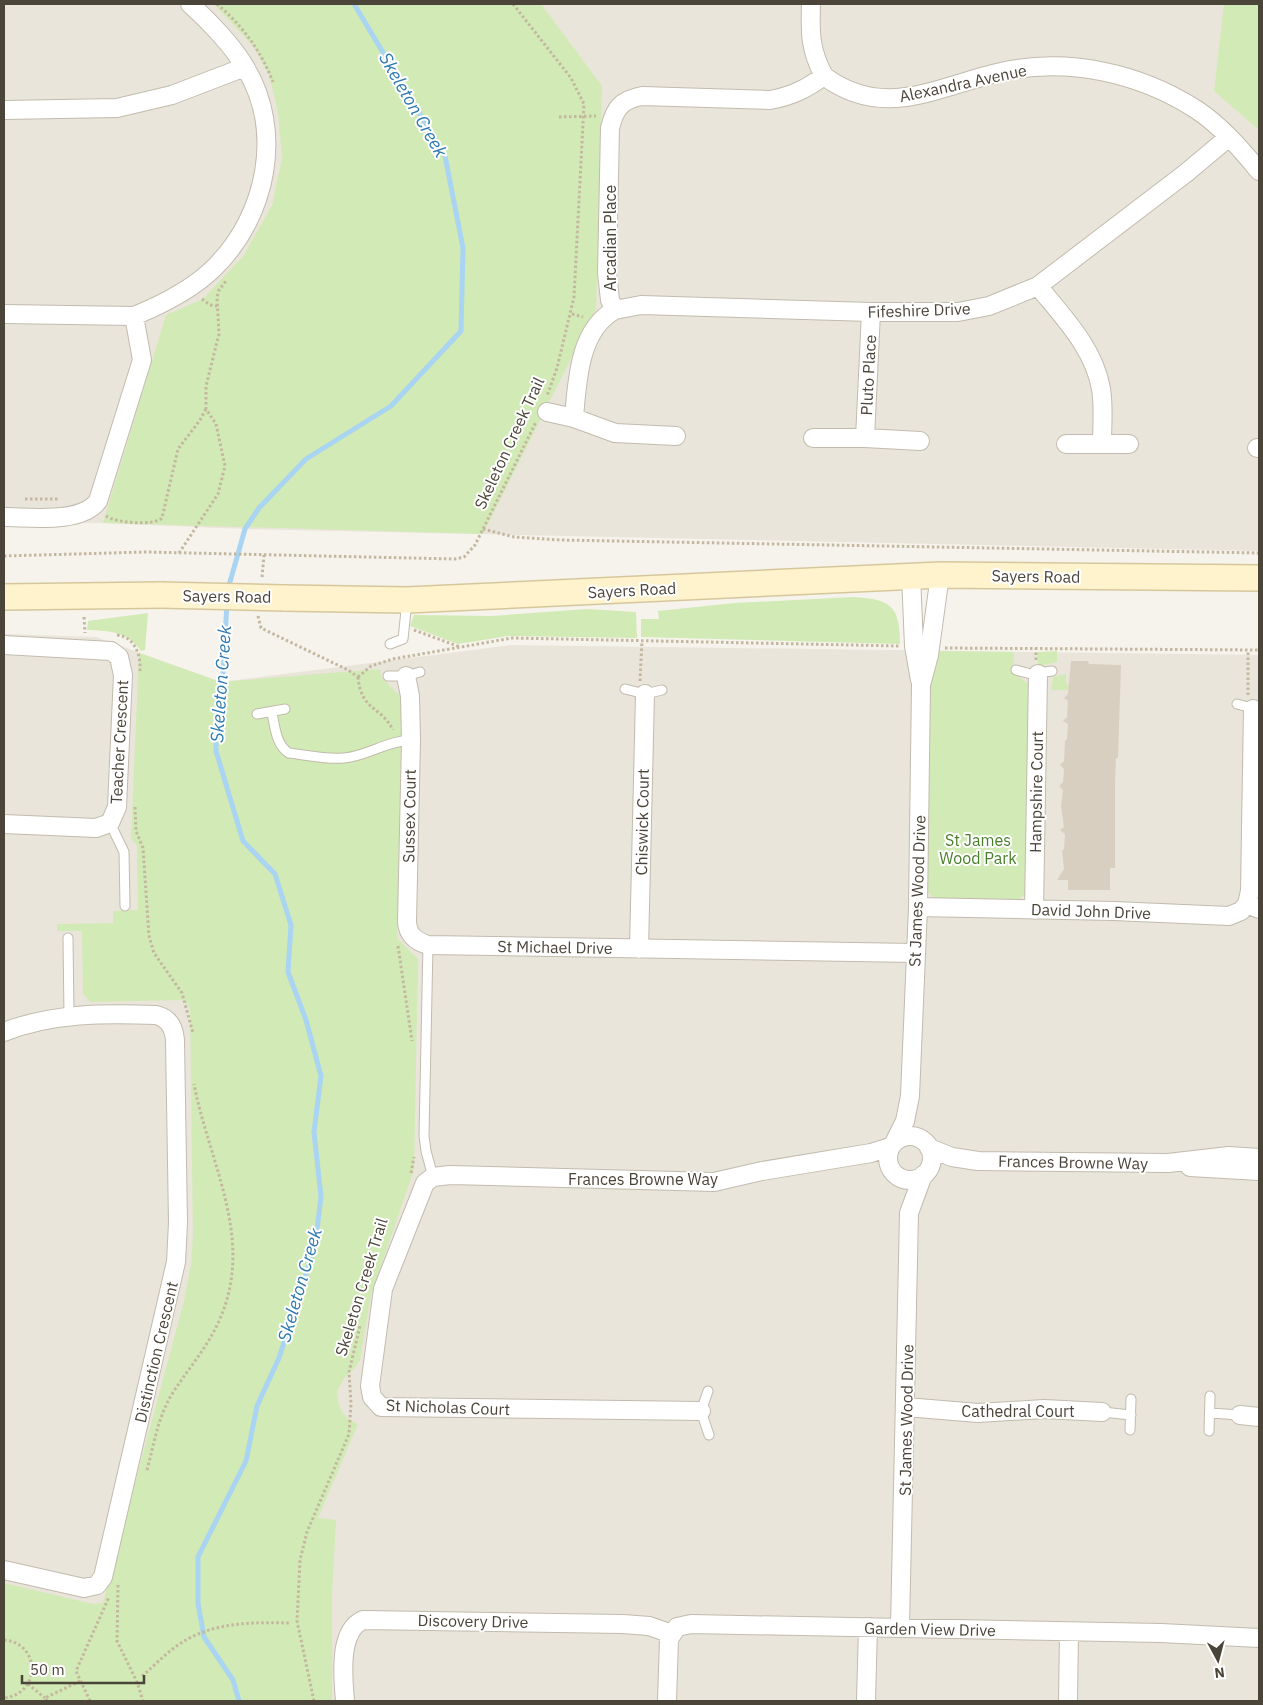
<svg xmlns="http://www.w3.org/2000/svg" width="1263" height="1705" viewBox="0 0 1263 1705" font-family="'IBM Plex Sans',sans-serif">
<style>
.residential{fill:#eae5da}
.green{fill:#d2eab5}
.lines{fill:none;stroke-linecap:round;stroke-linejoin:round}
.stream{stroke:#a9d4f2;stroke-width:5}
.building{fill:#d8cfc1}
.service-casing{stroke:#c2bbae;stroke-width:11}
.minor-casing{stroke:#c2bbae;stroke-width:20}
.secondary-casing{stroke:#d6c79b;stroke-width:28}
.path{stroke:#c4b79f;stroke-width:3;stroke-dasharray:2.5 2.5;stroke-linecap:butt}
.service{stroke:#fff;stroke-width:9}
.minor{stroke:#fff;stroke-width:18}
.secondary{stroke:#fff3cd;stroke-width:25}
.secondary-bridge-casing{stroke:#d6c79b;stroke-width:28;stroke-linecap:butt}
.secondary-bridge{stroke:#fff3cd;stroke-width:25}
.labels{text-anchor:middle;stroke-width:4;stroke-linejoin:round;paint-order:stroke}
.street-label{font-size:16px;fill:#4b4439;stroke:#fff}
.park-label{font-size:16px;fill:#4a7f2a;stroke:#fff}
.water-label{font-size:18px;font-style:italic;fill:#2e7ab2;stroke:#fff}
</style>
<rect width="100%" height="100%" fill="#f6f3ec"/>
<!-- residential -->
<path class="residential" d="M 4,4 L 1259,4 L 1259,551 L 245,529 L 100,523 L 4,524 Z
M 4,634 L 96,637 L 221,682 L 511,645 L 1259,655 L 1259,1701 L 4,1701 Z"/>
<!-- green -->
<path class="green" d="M 214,4 L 541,4 L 602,86 L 596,309 L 483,534 L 103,523 L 166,315 L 203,299 L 244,255 L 272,205 L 282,158 L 278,112 L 269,75 L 254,47 Z
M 1224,4 L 1259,4 L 1259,130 L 1214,91 Z
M 853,597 C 890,599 900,605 900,644 L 641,637 L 641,619 L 659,619 L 658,611 L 735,603 Z
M 587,609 L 636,612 L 637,638 L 508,636 L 458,644 L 410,626 L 414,615 L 492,616 Z
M 148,613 L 145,650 L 141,651 C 127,631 110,631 87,630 L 88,621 Z
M 932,651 L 1014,652 L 1013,673 L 1029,684 L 1026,893 L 1018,900 L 935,899 L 926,890 Z
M 1057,651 L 1057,662 L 1038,667 L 1038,652 Z
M 139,653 L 221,682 L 380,669 L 381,677 L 402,698 L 397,938 L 418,959 L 414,1170 L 371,1295 L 360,1360 L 354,1369 L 345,1377 L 337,1391 C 338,1407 342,1418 358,1424 L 318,1518 L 336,1520 L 332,1596 L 332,1701 L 4,1701 L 4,1583 L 93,1604 L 103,1603 L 184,1301 L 191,1265 L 193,1234 L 190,1007 L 182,1000 L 90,1002 L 83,994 L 82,931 L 57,931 L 57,924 L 113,923 L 113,911 L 138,910 L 137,845 L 131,839 Z
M 1066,674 L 1066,682 L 1072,690 L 1051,690 L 1053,677 Z"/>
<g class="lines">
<!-- stream -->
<path class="stream" d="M 228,589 L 245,529 L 259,508 L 306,459 L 391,406 L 461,331 L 463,248 L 445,156 L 354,4
M 227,603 L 221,709 L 216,726 L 216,751 L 243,841 L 275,874 L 291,925 L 288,972 L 306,1020 L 321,1076 L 314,1132 L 321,1197 L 315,1246 L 279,1358 L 257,1406 L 246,1461 L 198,1557 L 198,1603 L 204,1637 L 233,1680 L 239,1701"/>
</g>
<!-- building -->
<path class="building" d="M 1071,661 L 1088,661 L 1089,664 L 1121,665 L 1118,758 L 1116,758 L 1115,785 L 1115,868 L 1110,868 L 1110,890 L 1068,890 L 1068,880 L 1057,880 L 1064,869 L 1062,851 L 1064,849 L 1065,834 L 1060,830 L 1064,827 L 1061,806 L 1063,790 L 1059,786 L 1063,782 L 1064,769 L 1060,765 L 1064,761 L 1065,741 L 1067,739 L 1068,724 L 1063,721 L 1067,717 L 1068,701 L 1064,698 L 1068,694 Z"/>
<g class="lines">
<!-- service casing -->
<g class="service-casing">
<path id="service" d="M 390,644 L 403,639 L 407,601
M 1016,670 L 1031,674 L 1052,671
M 388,676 L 406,676 L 420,672
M 625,689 L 645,694 L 662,690
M 1237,704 L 1256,709
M 272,713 C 275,727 276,745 289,753 C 307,755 326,760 344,758 C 368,756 386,741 411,740
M 257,714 L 285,709
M 110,823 L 124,852 L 125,906
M 68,938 L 69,1016
M 428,945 L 424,1136 L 426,1151 L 433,1177
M 708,1391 L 701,1411 L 709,1435
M 1102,1412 L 1131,1415
M 1210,1413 L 1240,1415
M 1130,1430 L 1131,1399
M 1209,1431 L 1210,1396"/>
</g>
<!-- minor casing -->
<g class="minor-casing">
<path id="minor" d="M 811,4 C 810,33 810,50 824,76
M 4,110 L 117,108 L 172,95 L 245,67
M 1038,286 C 1063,317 1094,348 1101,389 C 1104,406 1102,426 1102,443
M 615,310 L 641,305 L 871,312 L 958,312 L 989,306 L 1038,286 L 1186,173 L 1229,137
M 4,314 L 134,316 C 161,305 194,288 215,267 C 267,215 284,131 245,67 C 233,46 208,20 190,4
M 547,412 L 574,418 L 615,433 L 676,436
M 574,418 C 577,382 579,329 615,310 L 610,300 L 607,273 L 610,128 C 615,108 621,100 642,96 L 770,100 C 792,96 806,89 824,76 C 884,121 938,86 1001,72 C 1068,57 1140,73 1197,110 C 1221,126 1241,149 1259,171
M 813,438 L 865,438 L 920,441
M 865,438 L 871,312
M 1066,444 L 1129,444
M 1257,448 L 1259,448
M 4,517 C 30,517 81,524 98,501 L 142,360 L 134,316
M 911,576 L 914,646 L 920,680
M 4,645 L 111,651 L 119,657 L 123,675 L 117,807 L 110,823 L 96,828 L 4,824
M 406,676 L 410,696 L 411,740 L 407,922 C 408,935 415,941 428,945 L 915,953
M 1247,904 L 1250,891 L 1253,709
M 918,907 L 1114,911 L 1229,916 L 1241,911 L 1247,904 L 1259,909
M 1034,910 L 1038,674
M 639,949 L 645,694
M 4,1032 C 52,1013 105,1013 156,1015 C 169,1018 174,1028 175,1040 L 178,1223 L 176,1262 L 103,1577 L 97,1585 L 84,1588 L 4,1570
M888 1158a22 22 0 1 1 44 0a22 22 0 1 1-44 0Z
M 894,1143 L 905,1121 L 910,1096 L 918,907 L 921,685 L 929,655 L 940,575
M 929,1148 L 952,1157 L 978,1161 L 1168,1163 L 1229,1156 L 1259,1158
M 1190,1167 L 1259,1171
M 906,1407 L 978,1413 L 1044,1409 L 1102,1412
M 701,1411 L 381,1407 L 372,1397 L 370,1386 L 383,1289 L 425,1183 L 433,1177 L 450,1175 L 714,1182 L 762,1171 L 871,1153 L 890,1147
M 1240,1415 L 1259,1417
M 900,1627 L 909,1213 L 923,1175
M 345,1701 C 343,1677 338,1631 363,1620 L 623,1624 L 649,1626 L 672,1634
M 667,1701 L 669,1639 L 677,1627 L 691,1624 L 1161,1633 L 1259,1638
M 866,1701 L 868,1627
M 1068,1701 L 1069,1632"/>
</g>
<!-- secondary casing -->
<g class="secondary-casing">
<path id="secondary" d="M 4,597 L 161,595
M 284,598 L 407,600 L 940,575 L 1259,578"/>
</g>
<!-- path -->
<path class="path" d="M 217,4 C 242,25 261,51 273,82
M 513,4 L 571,78 L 584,104 L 574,297 L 557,368 L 547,396
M 559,117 L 596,116
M 202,299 L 210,305 L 217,306
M 572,314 L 583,317
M 25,499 L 58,499
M 106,516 C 115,523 155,526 162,518 L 178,449 L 200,420 L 206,409
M 483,529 L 514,537 L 560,540 L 1259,553
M 179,553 L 218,494 L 225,466 L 216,424 L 206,409 L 206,386 L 219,334 L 217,297 L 219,290 L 226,281
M 4,556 L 146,552 L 455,559 L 464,557 L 475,545 L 536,422
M 262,577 L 264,555
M 258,616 L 261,628 L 348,670 L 358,677
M 84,617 L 85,633
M 414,630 L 460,647
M 117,635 C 135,637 141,655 140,671
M 945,648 L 1259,650
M 1036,660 L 1036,648
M 358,677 C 361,711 381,706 393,730
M 358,677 L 371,666 L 393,659 L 512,638 L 899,646
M 640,681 L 642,641
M 1248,695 L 1248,650
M 135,807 L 136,831 L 143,848 L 149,936 L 154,953 L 182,993 L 193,1033
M 398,946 L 412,1041
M 411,1173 L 414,1157
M 147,1470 C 154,1444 158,1417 172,1394 C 188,1369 207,1348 219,1321 C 256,1240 209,1163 194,1084
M 118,1585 L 117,1641 L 137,1682 L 143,1701
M 4,1640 C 41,1643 41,1694 4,1698
M 142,1676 C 153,1667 163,1656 174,1648 C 208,1622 249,1622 289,1623
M 28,1684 L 45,1698
M 47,1701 L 45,1698 L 80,1681
M 90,1701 L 76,1671 L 109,1597
M 314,1701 L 297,1621 L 300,1560 L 307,1532 L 349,1434 L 351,1403 L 349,1372 L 360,1326"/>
<!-- service -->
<use href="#service" class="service"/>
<!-- minor -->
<use href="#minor" class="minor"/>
<!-- secondary -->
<use href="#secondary" class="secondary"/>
<!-- secondary-bridge casing -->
<g class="secondary-bridge-casing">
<path id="secondary-bridge" d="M 161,595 L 284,598"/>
</g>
<!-- secondary-bridge -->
<use href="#secondary-bridge" class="secondary-bridge"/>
</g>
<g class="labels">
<!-- street labels -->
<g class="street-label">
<text transform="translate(963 83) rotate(-12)" y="6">Alexandra Avenue</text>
<text transform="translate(610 238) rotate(-90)" y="6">Arcadian Place</text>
<text transform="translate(919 310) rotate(-2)" y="6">Fifeshire Drive</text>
<text transform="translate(868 375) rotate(-87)" y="6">Pluto Place</text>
<text transform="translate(509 443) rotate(-65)" y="6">Skeleton Creek Trail</text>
<text transform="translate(1036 576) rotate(1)" y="6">Sayers Road</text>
<text transform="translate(632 590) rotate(-3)" y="6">Sayers Road</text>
<text transform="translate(227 596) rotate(1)" y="6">Sayers Road</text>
<text transform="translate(119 742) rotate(-87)" y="6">Teacher Crescent</text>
<text transform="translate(1036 792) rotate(-89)" y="6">Hampshire Court</text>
<text transform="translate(409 816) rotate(-89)" y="6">Sussex Court</text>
<text transform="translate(642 822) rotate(-89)" y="6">Chiswick Court</text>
<text transform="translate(917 891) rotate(-88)" y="6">St James Wood Drive</text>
<text transform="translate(1091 911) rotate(2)" y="6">David John Drive</text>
<text transform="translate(555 947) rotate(1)" y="6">St Michael Drive</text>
<text transform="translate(1073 1162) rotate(1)" y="6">Frances Browne Way</text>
<text x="643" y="1185">Frances Browne Way</text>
<text transform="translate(361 1287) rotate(-73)" y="6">Skeleton Creek Trail</text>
<text transform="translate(156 1352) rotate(-77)" y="6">Distinction Crescent</text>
<text transform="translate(448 1407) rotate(2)" y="6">St Nicholas Court</text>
<text x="1018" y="1417">Cathedral Court</text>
<text transform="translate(906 1420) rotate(-89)" y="6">St James Wood Drive</text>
<text transform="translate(473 1621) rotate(1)" y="6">Discovery Drive</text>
<text transform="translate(930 1629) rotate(1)" y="6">Garden View Drive</text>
</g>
<!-- park labels -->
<g class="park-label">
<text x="978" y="846">St James<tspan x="978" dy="18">Wood Park</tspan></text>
</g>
<!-- water labels -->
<g class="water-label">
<text transform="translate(413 105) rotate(60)" y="6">Skeleton Creek</text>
<text transform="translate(221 684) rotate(-86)" y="6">Skeleton Creek</text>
<text transform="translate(300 1285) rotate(-74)" y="6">Skeleton Creek</text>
</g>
</g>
<!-- border -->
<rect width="1263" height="1705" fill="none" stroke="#4b4439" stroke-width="10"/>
<!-- north arrow -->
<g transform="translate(1218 1660) rotate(173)" stroke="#ffffff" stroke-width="4" paint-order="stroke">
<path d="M0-4L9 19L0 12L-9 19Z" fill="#4b4439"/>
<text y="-8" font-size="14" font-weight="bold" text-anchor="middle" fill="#4b4439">N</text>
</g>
<!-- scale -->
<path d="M22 1675v8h122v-8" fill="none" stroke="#4b4439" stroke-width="2.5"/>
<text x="30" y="1675" font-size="15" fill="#4b4439" stroke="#ffffff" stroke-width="4" paint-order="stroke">50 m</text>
</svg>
